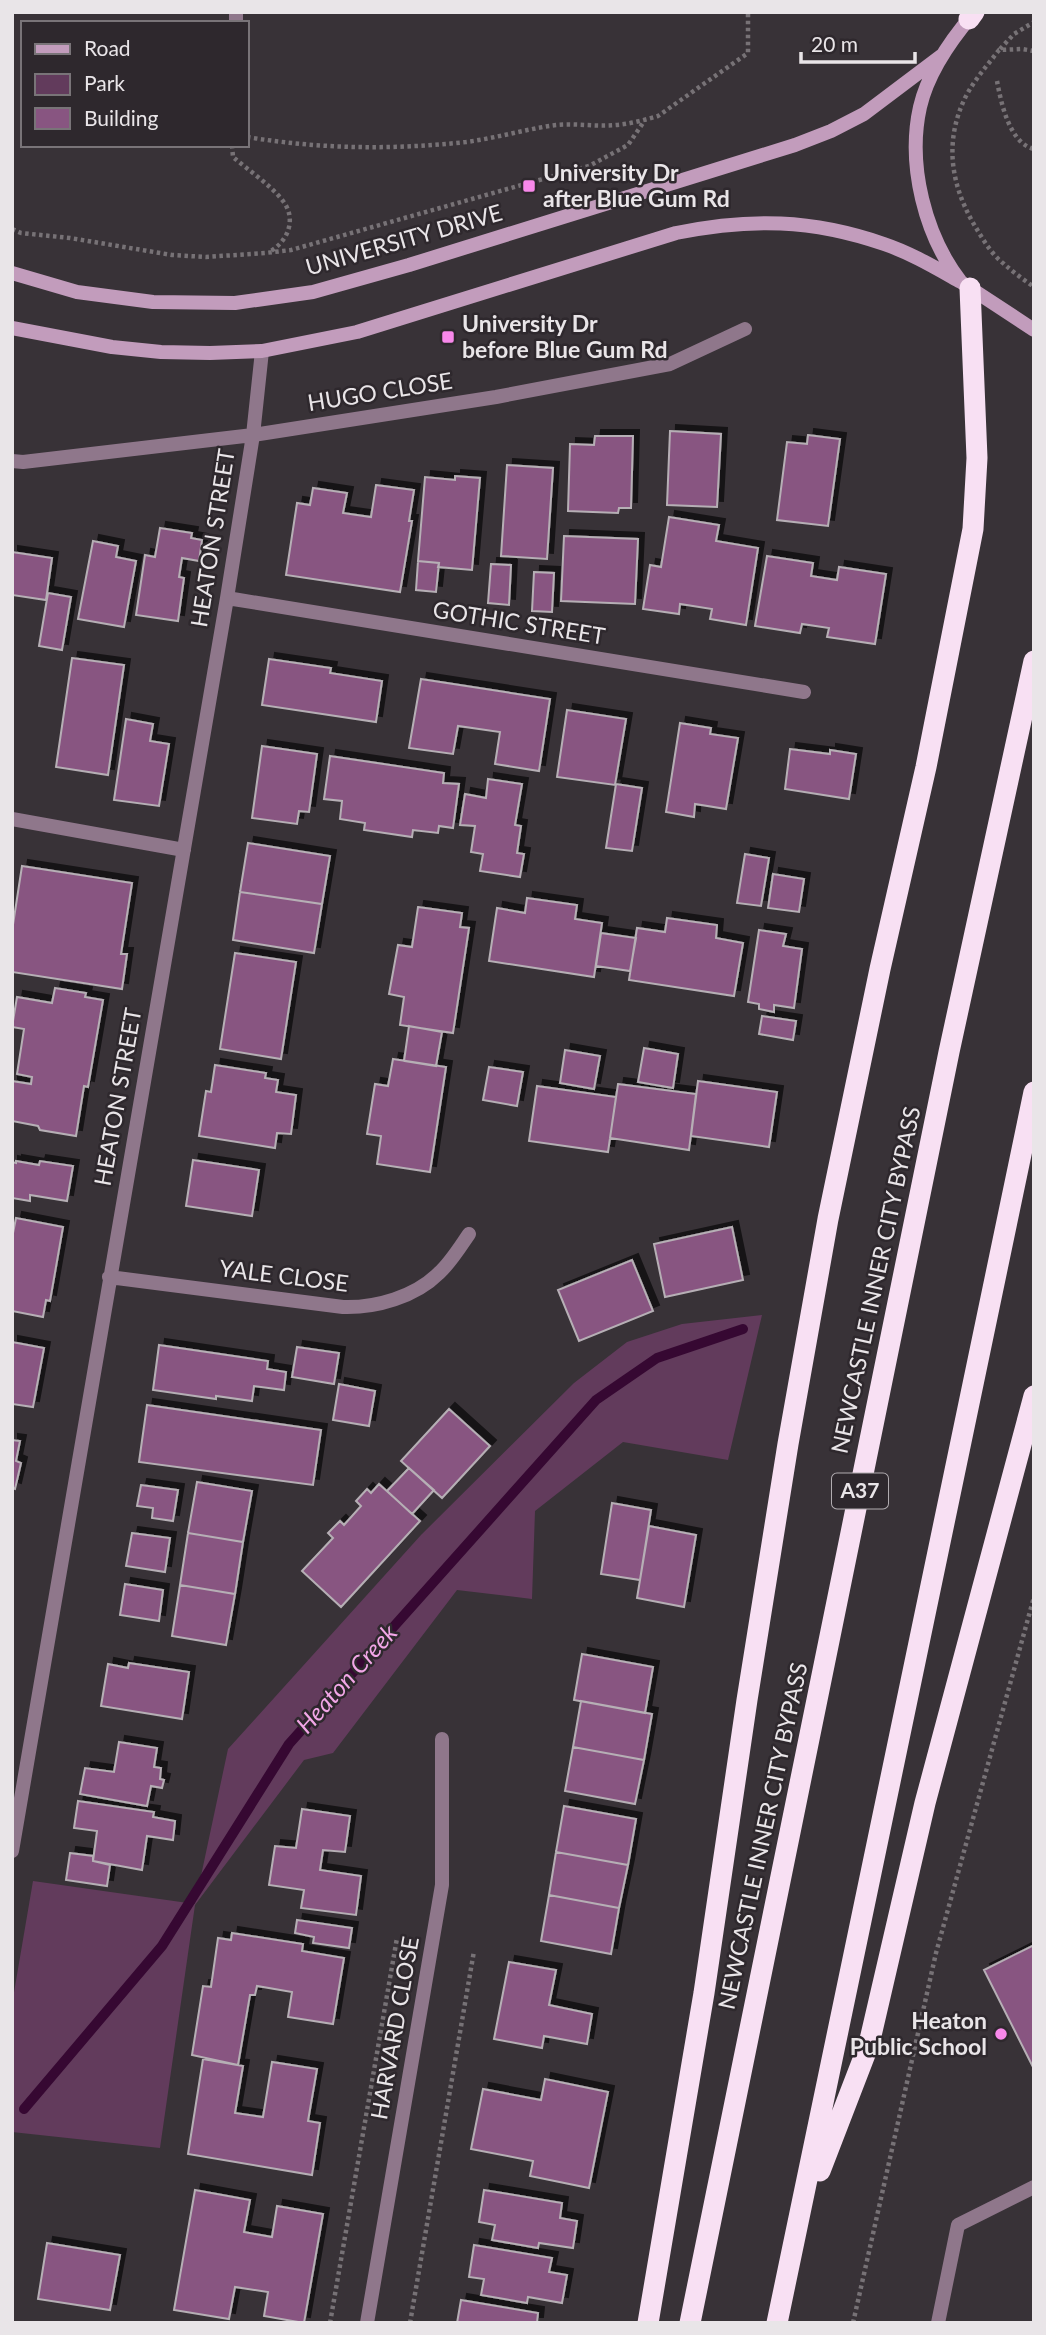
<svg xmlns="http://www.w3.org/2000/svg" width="1046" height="2335" viewBox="0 0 1046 2335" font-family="Lato,sans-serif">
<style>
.green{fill:#623b5c}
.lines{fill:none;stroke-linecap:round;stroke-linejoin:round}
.stream{stroke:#360832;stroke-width:10}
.building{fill:#885581;stroke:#b6afb5;stroke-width:2;filter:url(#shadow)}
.path{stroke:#777276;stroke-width:4.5;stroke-dasharray:3.5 3.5;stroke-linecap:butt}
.service{stroke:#8f778b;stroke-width:14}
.minor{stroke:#8f778b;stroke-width:14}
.secondary{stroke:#c29cbc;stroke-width:14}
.motorway{stroke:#f8e0f3;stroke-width:21}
.poi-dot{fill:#f888ea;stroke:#2e282d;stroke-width:2.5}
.labels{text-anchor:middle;stroke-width:5;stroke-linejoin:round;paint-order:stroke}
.shield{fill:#2e282d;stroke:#b1acb0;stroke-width:2}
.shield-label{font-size:21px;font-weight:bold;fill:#e9e5e8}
.poi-label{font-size:23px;font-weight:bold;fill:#e9e5e8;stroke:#2e282d;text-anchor:start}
.street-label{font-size:23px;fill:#e9e5e8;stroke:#2e282d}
.water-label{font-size:24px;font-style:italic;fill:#f2a6e7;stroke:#2e282d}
</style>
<defs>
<filter id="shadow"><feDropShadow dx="6" dy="-6" stdDeviation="0" flood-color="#0009"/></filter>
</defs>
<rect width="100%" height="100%" fill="#383237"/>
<!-- green -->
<path class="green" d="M 762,1315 L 728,1460 L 623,1442 L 535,1511 L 532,1599 L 457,1590 L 333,1753 L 304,1760 L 195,1905 L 160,2148 L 12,2132 L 12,2004 L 33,1881 L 195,1904 L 228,1749 L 421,1535 L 574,1383 L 627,1342 L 682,1324 Z"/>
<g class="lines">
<!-- stream -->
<path class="stream" d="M 24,2109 L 162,1946 L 289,1744 L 596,1400 L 657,1358 L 743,1329"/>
</g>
<!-- building -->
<path class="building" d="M 670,431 L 721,434 L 717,507 L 667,505 Z
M 808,435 L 840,439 L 828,526 L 777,520 L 787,442 L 807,444 Z
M 595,436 L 633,436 L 631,508 L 619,508 L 618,513 L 568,511 L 570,444 L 594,445 Z
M 507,465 L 553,468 L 547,559 L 501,556 Z
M 455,476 L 480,478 L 472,570 L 438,567 L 439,563 L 418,561 L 425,477 L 455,480 Z
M 376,485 L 414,490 L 409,521 L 412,521 L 400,592 L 286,575 L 297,503 L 310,505 L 313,488 L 347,493 L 343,513 L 371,517 Z
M 669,517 L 719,525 L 716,541 L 758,548 L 746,625 L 710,619 L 712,609 L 680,604 L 679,614 L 643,609 L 650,565 L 661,567 Z
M 160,528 L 192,533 L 191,538 L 202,540 L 199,561 L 182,558 L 179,577 L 184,578 L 178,621 L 136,615 L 145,555 L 155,557 Z
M 564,536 L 638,539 L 635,604 L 561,601 Z
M 93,541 L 118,546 L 116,557 L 136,561 L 124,627 L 78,619 Z
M 12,552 L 52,558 L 46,600 L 12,595 Z
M 767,556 L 813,563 L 811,576 L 837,580 L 839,567 L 886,574 L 875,644 L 827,637 L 829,628 L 802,624 L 800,633 L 755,626 Z
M 418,561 L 439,563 L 436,592 L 416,590 Z
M 491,564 L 511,565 L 509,605 L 488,603 Z
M 534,572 L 554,573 L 552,612 L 532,611 Z
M 48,593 L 71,597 L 62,650 L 39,646 Z
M 72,658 L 124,665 L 108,775 L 56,767 Z
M 269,659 L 331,668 L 330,673 L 382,681 L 376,722 L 262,705 Z
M 421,679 L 550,699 L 539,771 L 495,764 L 500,732 L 458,726 L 453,754 L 409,748 Z
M 567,710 L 626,719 L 615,785 L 557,777 Z
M 126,719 L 153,724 L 150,741 L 169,744 L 159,806 L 114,800 Z
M 680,723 L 711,728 L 710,734 L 738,738 L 726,809 L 695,804 L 694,817 L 666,812 Z
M 262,746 L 317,754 L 309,812 L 299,811 L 297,824 L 252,818 Z
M 790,749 L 830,754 L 830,750 L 856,754 L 849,799 L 785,789 Z
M 330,756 L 444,773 L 443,783 L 459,784 L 453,828 L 439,826 L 438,833 L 413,830 L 412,837 L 364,830 L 365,823 L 340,819 L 342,801 L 324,799 Z
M 488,779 L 522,784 L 515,825 L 521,826 L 517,853 L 524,854 L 520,877 L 480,871 L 483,854 L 471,852 L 475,826 L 460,825 L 465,794 L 486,798 Z
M 616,784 L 642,788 L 632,851 L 606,848 Z
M 248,843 L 330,856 L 322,904 L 240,892 Z
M 745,854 L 769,858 L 761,906 L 737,903 Z
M 22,866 L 132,883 L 121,954 L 127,954 L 122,989 L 12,972 L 12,931 Z
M 773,874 L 804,879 L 799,912 L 768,908 Z
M 240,892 L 322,904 L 314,953 L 233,940 Z
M 527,898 L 577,905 L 575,919 L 602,923 L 594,977 L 489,961 L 497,908 L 525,913 Z
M 418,907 L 462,913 L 460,927 L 469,928 L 453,1033 L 400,1025 L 404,997 L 389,994 L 398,945 L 412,947 Z
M 667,918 L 717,925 L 716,938 L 743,943 L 734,996 L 629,980 L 637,928 L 665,932 Z
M 759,930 L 786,934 L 783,946 L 802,949 L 794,1008 L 774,1005 L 774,1012 L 759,1009 L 759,1004 L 748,1002 Z
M 601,933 L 636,938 L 630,971 L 596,966 Z
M 235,953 L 296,962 L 281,1059 L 220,1049 Z
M 55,988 L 86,993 L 85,997 L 103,1000 L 88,1087 L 84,1086 L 76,1136 L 40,1130 L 38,1126 L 12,1121 L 12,1081 L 31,1084 L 32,1077 L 17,1074 L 24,1029 L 12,1027 L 17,997 L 52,1003 Z
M 762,1016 L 796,1021 L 793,1040 L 759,1034 Z
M 409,1026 L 442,1032 L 436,1066 L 404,1061 Z
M 644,1048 L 678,1054 L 673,1088 L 638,1082 Z
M 565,1050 L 600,1056 L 594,1089 L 560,1083 Z
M 393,1059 L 446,1067 L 430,1172 L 377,1164 L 381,1136 L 367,1134 L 375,1084 L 388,1086 Z
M 215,1065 L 266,1073 L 265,1078 L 278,1080 L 276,1092 L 296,1095 L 291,1134 L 277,1133 L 275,1148 L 199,1136 L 206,1091 L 211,1092 Z
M 489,1067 L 523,1072 L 517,1106 L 483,1100 Z
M 698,1081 L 777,1092 L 769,1147 L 691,1136 Z
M 618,1084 L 696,1094 L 689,1150 L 610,1138 Z
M 537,1086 L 616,1097 L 608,1152 L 529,1141 Z
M 193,1160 L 259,1170 L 252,1216 L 186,1206 Z
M 16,1161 L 39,1165 L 40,1161 L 73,1166 L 67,1201 L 30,1195 L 30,1201 L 12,1198 L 12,1162 L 16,1163 Z
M 16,1218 L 63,1227 L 50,1301 L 46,1300 L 43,1317 L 12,1311 L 12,1238 Z
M 732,1227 L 743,1280 L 665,1297 L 654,1244 Z
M 632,1260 L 653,1311 L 579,1341 L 558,1290 Z
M 12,1342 L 44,1348 L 33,1407 L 12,1404 Z
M 159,1345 L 268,1361 L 267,1369 L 286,1372 L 284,1390 L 254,1386 L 252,1401 L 216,1396 L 216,1399 L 153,1390 Z
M 297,1347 L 339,1353 L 334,1384 L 292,1377 Z
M 339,1384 L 375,1391 L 369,1426 L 333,1420 Z
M 147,1405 L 321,1430 L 313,1485 L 139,1462 Z
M 449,1409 L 490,1446 L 442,1498 L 401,1461 Z
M 12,1440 L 20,1441 L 16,1461 L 21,1463 L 15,1489 L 12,1488 Z
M 409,1468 L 434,1490 L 412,1514 L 387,1491 Z
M 197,1482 L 252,1491 L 243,1542 L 188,1533 Z
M 379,1484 L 420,1521 L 341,1607 L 302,1571 L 333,1538 L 328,1533 L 340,1521 L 344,1525 L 361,1506 L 356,1501 L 367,1489 L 371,1493 Z
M 141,1485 L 178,1490 L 173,1521 L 152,1518 L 153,1508 L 137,1506 Z
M 612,1503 L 651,1510 L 640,1580 L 601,1574 Z
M 649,1526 L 696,1535 L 684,1607 L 637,1598 Z
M 132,1533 L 170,1538 L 165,1572 L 126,1566 Z
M 188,1533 L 243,1542 L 235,1594 L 180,1585 Z
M 125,1584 L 163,1590 L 159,1621 L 120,1615 Z
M 180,1585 L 235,1594 L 226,1645 L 172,1636 Z
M 582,1654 L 653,1667 L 645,1713 L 574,1700 Z
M 129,1663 L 189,1672 L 182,1719 L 101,1706 L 108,1664 L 128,1668 Z
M 581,1701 L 652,1714 L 644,1760 L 573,1747 Z
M 119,1742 L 157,1748 L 154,1767 L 161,1768 L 160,1779 L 164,1780 L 162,1788 L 151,1786 L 147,1806 L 80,1794 L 85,1768 L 114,1772 Z
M 573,1747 L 644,1760 L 635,1804 L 565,1791 Z
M 78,1801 L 154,1812 L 153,1817 L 175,1821 L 173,1840 L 147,1836 L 142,1870 L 93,1861 L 97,1831 L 74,1828 Z
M 564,1806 L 636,1819 L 628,1865 L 556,1852 Z
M 302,1809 L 350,1816 L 345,1852 L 323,1850 L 320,1870 L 361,1876 L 356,1915 L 301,1908 L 304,1890 L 269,1885 L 275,1846 L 296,1848 Z
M 556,1852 L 628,1865 L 619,1908 L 549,1895 Z
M 70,1853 L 93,1856 L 93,1861 L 110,1865 L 107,1886 L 66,1880 Z
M 549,1895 L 619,1908 L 611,1954 L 541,1941 Z
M 297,1920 L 352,1928 L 349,1948 L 313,1943 L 314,1937 L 295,1933 Z
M 232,1933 L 303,1944 L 302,1951 L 344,1958 L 333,2024 L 288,2017 L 292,1992 L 257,1986 L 255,1995 L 250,1995 L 238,2065 L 192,2055 L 203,1986 L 211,1987 L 218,1938 L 231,1940 Z
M 1034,1945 L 1034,2069 L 984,1970 Z
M 509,1962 L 556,1970 L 549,2005 L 592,2014 L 587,2044 L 544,2036 L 542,2048 L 494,2039 Z
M 203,2059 L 243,2066 L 235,2113 L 263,2117 L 272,2062 L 317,2069 L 308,2121 L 320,2123 L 312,2175 L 188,2154 Z
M 545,2079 L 608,2092 L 589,2188 L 530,2176 L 533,2161 L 471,2149 L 483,2089 L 541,2100 Z
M 195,2190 L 250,2200 L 244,2232 L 272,2237 L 277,2206 L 323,2214 L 304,2323 L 264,2316 L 268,2292 L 235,2287 L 229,2319 L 174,2310 Z
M 484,2190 L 562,2203 L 560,2218 L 577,2221 L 573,2248 L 539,2243 L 538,2248 L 492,2240 L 495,2225 L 479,2222 Z
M 47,2243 L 120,2255 L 110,2310 L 38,2299 Z
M 474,2245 L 552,2258 L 549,2272 L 567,2275 L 562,2303 L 528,2297 L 527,2303 L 481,2295 L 484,2279 L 469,2277 Z
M 461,2300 L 538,2313 L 537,2323 L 457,2323 Z"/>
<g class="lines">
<!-- path -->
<path class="path" d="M 1000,49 L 1014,34 L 1034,22
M 1034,51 L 1022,49 L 999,50 C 987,66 974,80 965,98 C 945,140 950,181 972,221 C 981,236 990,253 1004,264 C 1013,272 1024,280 1034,287
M 997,81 C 1001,102 1009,143 1034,149
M 247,137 C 320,149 392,150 466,142 C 497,138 526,129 556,125 C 576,123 596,127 616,125 C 630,124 644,120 658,116 L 748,53 L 748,12
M 232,145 L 233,157 C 248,170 271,185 283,201 C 297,219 288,242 269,252
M 12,229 L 21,233 L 70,238 L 172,255 L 206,257 L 265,253 L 291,250 L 589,166 L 628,145 L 645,120
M 330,2323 L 397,1938
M 410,2323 L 474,1951
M 853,2323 L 936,1953 L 1034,1597"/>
<!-- service -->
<path class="service" d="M 236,23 L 236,12
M 938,2323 L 958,2225 L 1034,2187"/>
<!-- minor -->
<path class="minor" d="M 12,461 L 23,462 L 253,435 L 496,397 L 670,364 L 745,329
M 227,598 L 804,692
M 12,819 L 184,850
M 109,1277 L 343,1307 C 376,1308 415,1297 439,1273 C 451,1262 460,1247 469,1234
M 12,1851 L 227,598 L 253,435 L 262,351
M 367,2323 L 442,1885 L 442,1739"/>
<!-- secondary -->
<path class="secondary" d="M 973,14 C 950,41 928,72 920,107 C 907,165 925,236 961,282 L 1034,330
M 12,273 L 77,292 L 153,302 L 235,303 L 313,292 L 409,265 L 795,145 L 831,131 L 864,114 L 941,56
M 12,328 L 112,347 L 161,352 L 210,353 L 262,351 L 357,332 L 676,233 C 750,218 812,219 884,244 C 911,253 936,268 961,282"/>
<!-- motorway -->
<path class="motorway" d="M 969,19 L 974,12
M 820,2171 L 869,2044 L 925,1803 L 1034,1396
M 648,2323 L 704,1993 L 747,1700 L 788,1444 L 828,1219 L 880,969 L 926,767 L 973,529 L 977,458 L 970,288
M 690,2323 L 949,1052 L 1034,661
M 777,2323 L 1034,1092"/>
</g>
<!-- markers -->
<g class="poi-dot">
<rect x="522" y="179" width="14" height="14" rx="3.5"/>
<rect x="441" y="330" width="14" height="14" rx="3.5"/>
<circle cx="1001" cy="2034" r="7"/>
</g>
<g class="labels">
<!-- shield labels -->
<rect class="shield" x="832" y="1473.5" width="56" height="35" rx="5"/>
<g class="shield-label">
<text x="860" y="1498">A37</text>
</g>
<!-- poi labels -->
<g class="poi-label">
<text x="543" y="181">University Dr<tspan x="543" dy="26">after Blue Gum Rd</tspan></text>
<text x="462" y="332">University Dr<tspan x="462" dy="26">before Blue Gum Rd</tspan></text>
<text x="987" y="2029" text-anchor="end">Heaton<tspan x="987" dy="26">Public School</tspan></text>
</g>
<!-- street labels -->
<g class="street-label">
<text transform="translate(404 240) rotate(-16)" y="8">UNIVERSITY DRIVE</text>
<text transform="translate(380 392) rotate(-9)" y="8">HUGO CLOSE</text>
<text transform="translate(213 538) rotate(-81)" y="8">HEATON STREET</text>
<text transform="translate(519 623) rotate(9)" y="8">GOTHIC STREET</text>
<text transform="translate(118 1097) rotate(-80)" y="8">HEATON STREET</text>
<text transform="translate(284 1276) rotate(7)" y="8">YALE CLOSE</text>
<text transform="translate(876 1280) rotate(-78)" y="8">NEWCASTLE INNER CITY BYPASS</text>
<text transform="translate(763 1836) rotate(-78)" y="8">NEWCASTLE INNER CITY BYPASS</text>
<text transform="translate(395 2028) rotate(-80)" y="8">HARVARD CLOSE</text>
</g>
<!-- water labels -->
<g class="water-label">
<text transform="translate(347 1679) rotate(-48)" y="8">Heaton Creek</text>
</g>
</g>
<!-- border -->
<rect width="1046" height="2335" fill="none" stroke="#e9e5e8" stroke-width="28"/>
<!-- legend -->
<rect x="21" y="21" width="228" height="126" fill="#2e282d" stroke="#797478" stroke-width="2"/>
<rect x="35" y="44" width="35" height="10" fill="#c29cbc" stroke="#797478" stroke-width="2"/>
<text x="84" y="56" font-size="21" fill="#e9e5e8">Road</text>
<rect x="35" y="74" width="35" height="21" fill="#623b5c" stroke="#797478" stroke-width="2"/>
<text x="84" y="91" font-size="21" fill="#e9e5e8">Park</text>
<rect x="35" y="108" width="35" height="21" fill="#885581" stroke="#797478" stroke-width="2"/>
<text x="84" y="126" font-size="21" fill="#e9e5e8">Building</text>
<!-- scale -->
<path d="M801 52v10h114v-10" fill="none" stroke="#e9e5e8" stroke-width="3.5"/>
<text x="811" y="52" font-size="21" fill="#e9e5e8" stroke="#2e282d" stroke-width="5" paint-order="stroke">20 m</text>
</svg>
